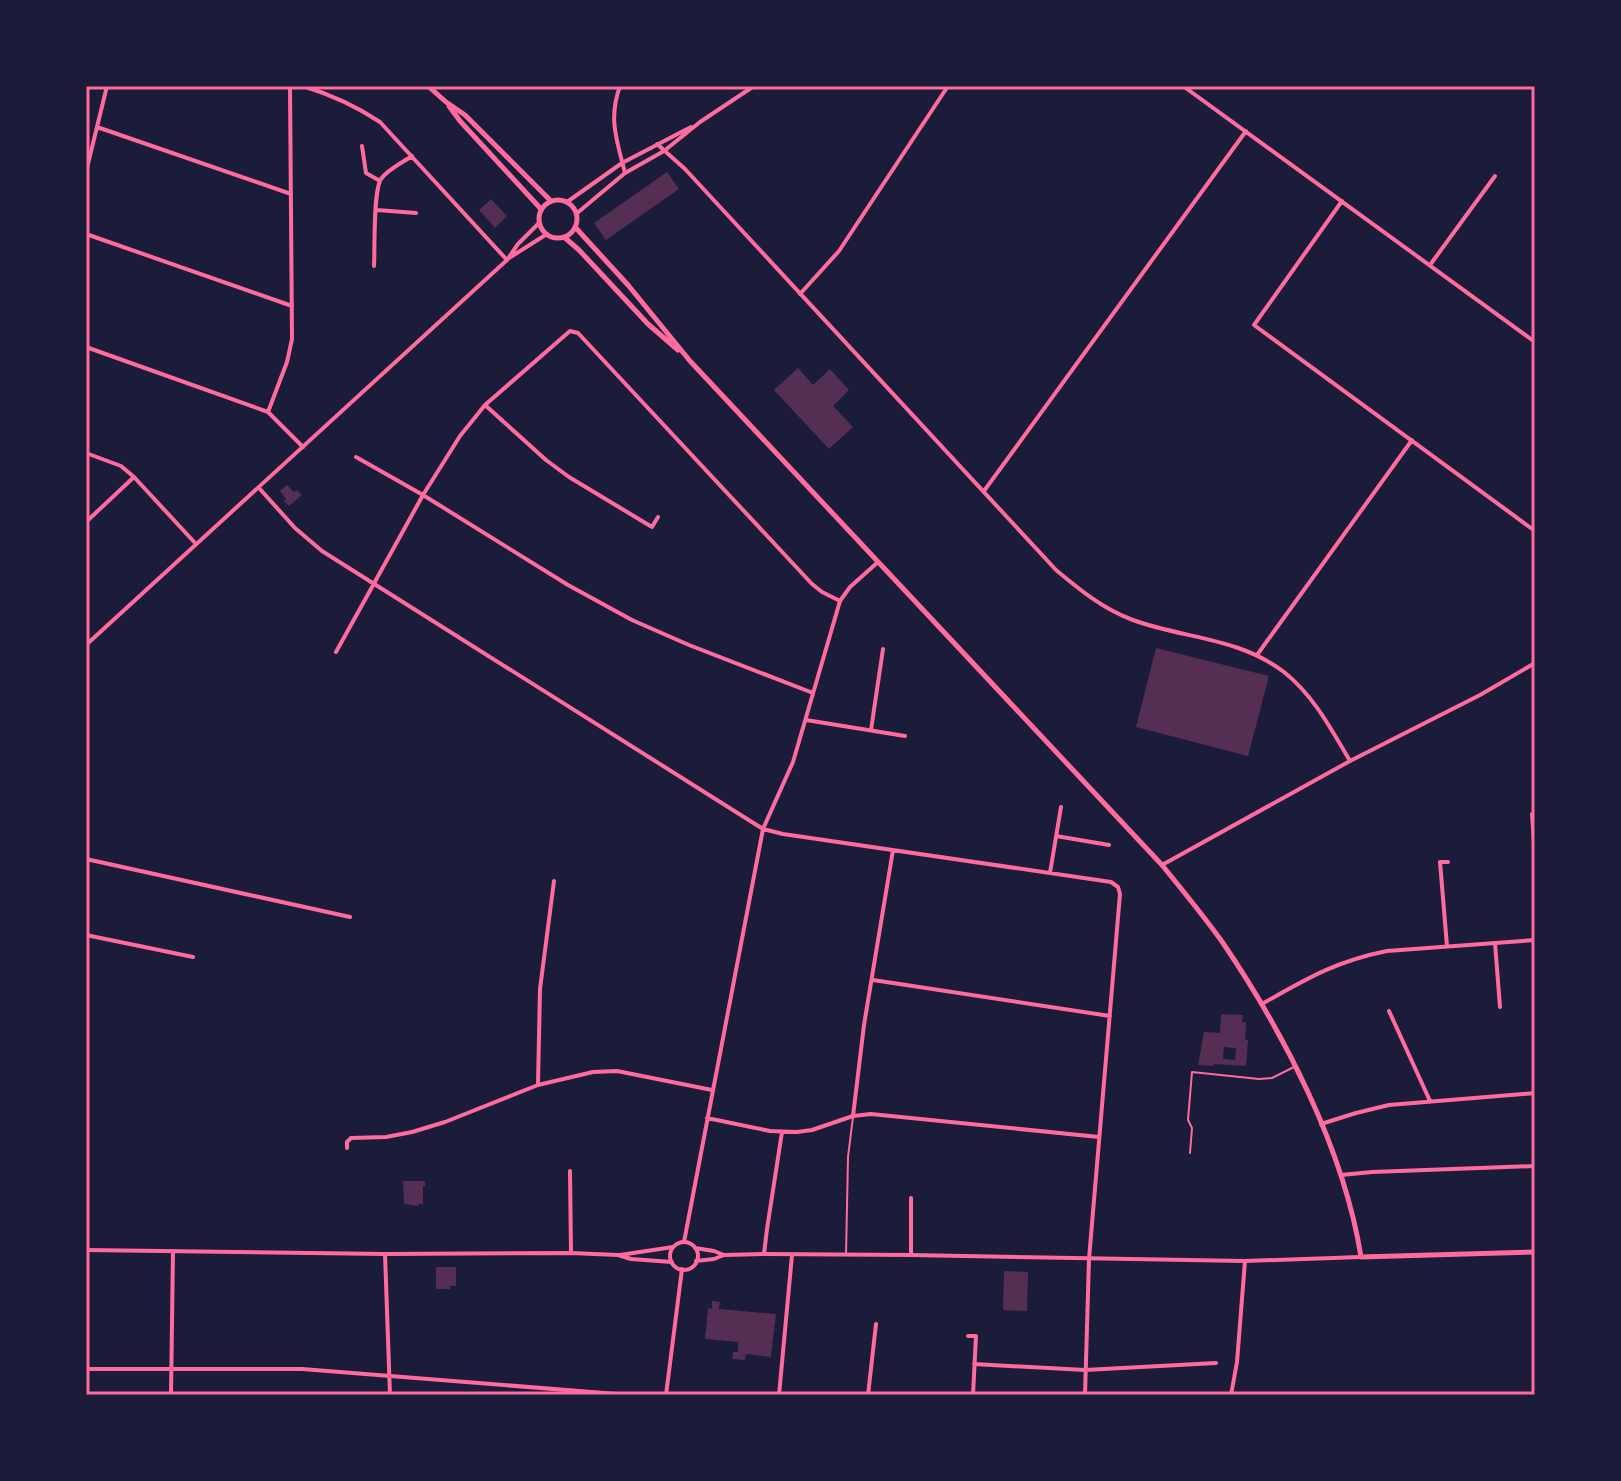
<svg xmlns="http://www.w3.org/2000/svg" width="1621" height="1481" viewBox="0 0 1621 1481" font-family="'DM Sans',sans-serif">
<style>
.building{fill:#542f53;fill-rule:evenodd}
.lines{fill:none;stroke-linecap:round;stroke-linejoin:round}
.service{stroke:#ff6b9d;stroke-width:2}
.minor{stroke:#ff6b9d;stroke-width:4}
.tertiary{stroke:#ff6b9d;stroke-width:4}
.secondary{stroke:#ff6b9d;stroke-width:5}
.neatline{fill:none;stroke:#ff6b9d;stroke-width:3}
</style>
<rect width="100%" height="100%" fill="#1b1b3a"/>
<!-- building -->
<path class="building" d="M 667,172 L 679,189 L 606,240 L 594,223 Z
M 491,199 L 507,216 L 495,228 L 479,210 Z
M 798,368 L 813,385 L 830,369 L 849,390 L 833,406 L 853,427 L 829,449 L 774,390 Z
M 287,485 L 294,492 L 297,490 L 302,495 L 289,506 L 284,501 L 286,499 L 280,491 Z
M 1156,648 L 1269,676 L 1248,756 L 1136,727 Z
M 1221,1014 L 1243,1015 L 1242,1022 L 1246,1022 L 1245,1040 L 1248,1040 L 1246,1066 L 1214,1064 L 1214,1066 L 1198,1065 L 1204,1032 L 1220,1033 ZM 1224,1047 L 1236,1048 L 1235,1060 L 1223,1059 Z
M 403,1181 L 425,1181 L 425,1186 L 423,1186 L 423,1204 L 418,1204 L 418,1206 L 404,1204 Z
M 436,1267 L 456,1267 L 456,1286 L 450,1286 L 450,1289 L 436,1289 Z
M 1004,1271 L 1028,1272 L 1027,1311 L 1003,1310 Z
M 712,1301 L 720,1302 L 719,1309 L 776,1314 L 771,1357 L 746,1354 L 745,1360 L 732,1359 L 733,1352 L 738,1352 L 738,1342 L 705,1339 L 708,1308 L 712,1309 Z"/>
<g class="lines">
<!-- service -->
<path class="service" d="M 1190,1153 L 1192,1128 L 1188,1120 L 1192,1072 L 1259,1079 L 1272,1078 L 1294,1067
M 846,1255 L 848,1157 L 853,1117"/>
<!-- minor -->
<path class="minor" d="M 303,86 C 332,95 356,106 380,122 L 507,260
M 620,86 C 608,119 617,141 625,173
M 1183,86 L 1535,342
M 97,127 L 291,194
M 657,144 L 685,169 L 1056,570 C 1080,590 1103,609 1133,620 C 1185,639 1238,637 1284,672 C 1314,696 1331,729 1350,761
M 362,146 L 366,173 L 380,181
M 86,172 L 107,86
M 1342,201 L 1254,325 L 1535,531
M 377,210 L 416,213
M 86,234 L 292,306
M 1430,265 L 1495,176
M 374,266 C 375,249 373,191 381,179 C 388,169 402,163 412,156
M 800,294 L 839,251 L 948,86
M 86,347 L 268,412 L 303,447
M 485,405 L 546,460 L 569,477 L 652,527 L 658,517
M 268,412 L 287,362 L 292,339 L 290,86
M 86,453 L 121,466 L 134,477 L 196,544
M 356,457 L 423,495 L 568,585 L 632,620 L 689,645 L 813,693
M 259,488 L 295,528 L 322,551 L 763,829 L 783,834 L 1111,882 L 1118,887 L 1120,894 L 1089,1259 L 1085,1395
M 984,491 L 1246,131
M 86,522 L 134,477
M 336,652 L 423,495 L 460,436 L 485,405 L 570,331 L 578,333 L 812,584 L 822,592 L 840,601
M 1257,655 L 1412,440
M 806,720 L 905,736
M 871,730 L 883,649
M 1535,814 L 1532,814 L 1535,856
M 1056,836 L 1109,845
M 86,859 L 350,917
M 1162,865 L 1350,761 L 1480,695 L 1535,663
M 1050,873 L 1061,807
M 86,935 L 193,957
M 1495,943 L 1500,1007
M 1447,946 L 1440,862 L 1448,862
M 873,980 L 1110,1016
M 1262,1004 C 1306,979 1336,961 1387,951 L 1535,940
M 1389,1011 L 1430,1101
M 538,1085 L 540,989 L 554,881
M 853,1116 L 864,1025 L 893,850
M 707,1118 L 770,1131 L 797,1132 L 812,1130 L 853,1116 L 871,1114 L 1099,1137
M 1321,1124 L 1356,1113 L 1389,1105 L 1535,1093
M 347,1148 L 347,1142 L 351,1138 L 386,1137 L 412,1132 L 445,1122 L 538,1085 L 593,1072 L 617,1071 L 712,1090
M 570,1171 L 571,1253
M 1341,1175 L 1372,1172 L 1535,1166
M 684,1242 L 763,829 L 793,762 L 840,601 L 850,587 L 878,562
M 764,1254 L 767,1229 L 782,1132
M 911,1255 L 911,1198
M 968,1336 L 976,1336 L 973,1395
M 974,1364 L 1085,1370 L 1216,1363
M 86,1369 L 302,1369 L 629,1395
M 171,1395 L 173,1251
M 666,1395 L 682,1269
M 779,1395 L 792,1255
M 868,1395 L 876,1324
M 1231,1395 L 1237,1362 L 1245,1261"/>
<!-- tertiary -->
<path class="tertiary" d="M 567,202 L 622,163 L 691,127
M 576,214 L 625,173 L 664,151 L 700,122 L 754,86
M 509,258 L 547,234
M 86,645 L 507,260 L 518,244 L 539,223
M670 1256a14 14 0 1 1 28 0a14 14 0 1 1-28 0Z
M 695,1248 L 714,1251 L 724,1255
M 86,1250 L 385,1254 L 571,1253 L 618,1255 L 631,1259 L 672,1262
M 385,1254 L 390,1395
M 620,1255 L 673,1247
M 696,1261 L 714,1259 L 724,1255 L 764,1254 L 911,1255 L 1245,1261 L 1360,1257"/>
<!-- secondary -->
<path class="secondary" d="M 428,86 L 446,102 L 465,115 L 551,201
M 449,106 L 460,121 L 541,209
M539 219a19 19 0 1 1 38 0a19 19 0 1 1-38 0Z
M 575,227 L 628,285 L 690,361 L 1162,865 C 1183,891 1204,916 1223,943 C 1284,1033 1344,1149 1361,1257 L 1535,1252
M 564,237 L 579,250 L 648,324 L 678,350"/>
</g>
<!-- border -->
<rect width="1621" height="1481" fill="none" stroke="#1b1b3a" stroke-width="176"/>
<rect x="88" y="88" width="1445" height="1305" class="neatline"/>
</svg>
